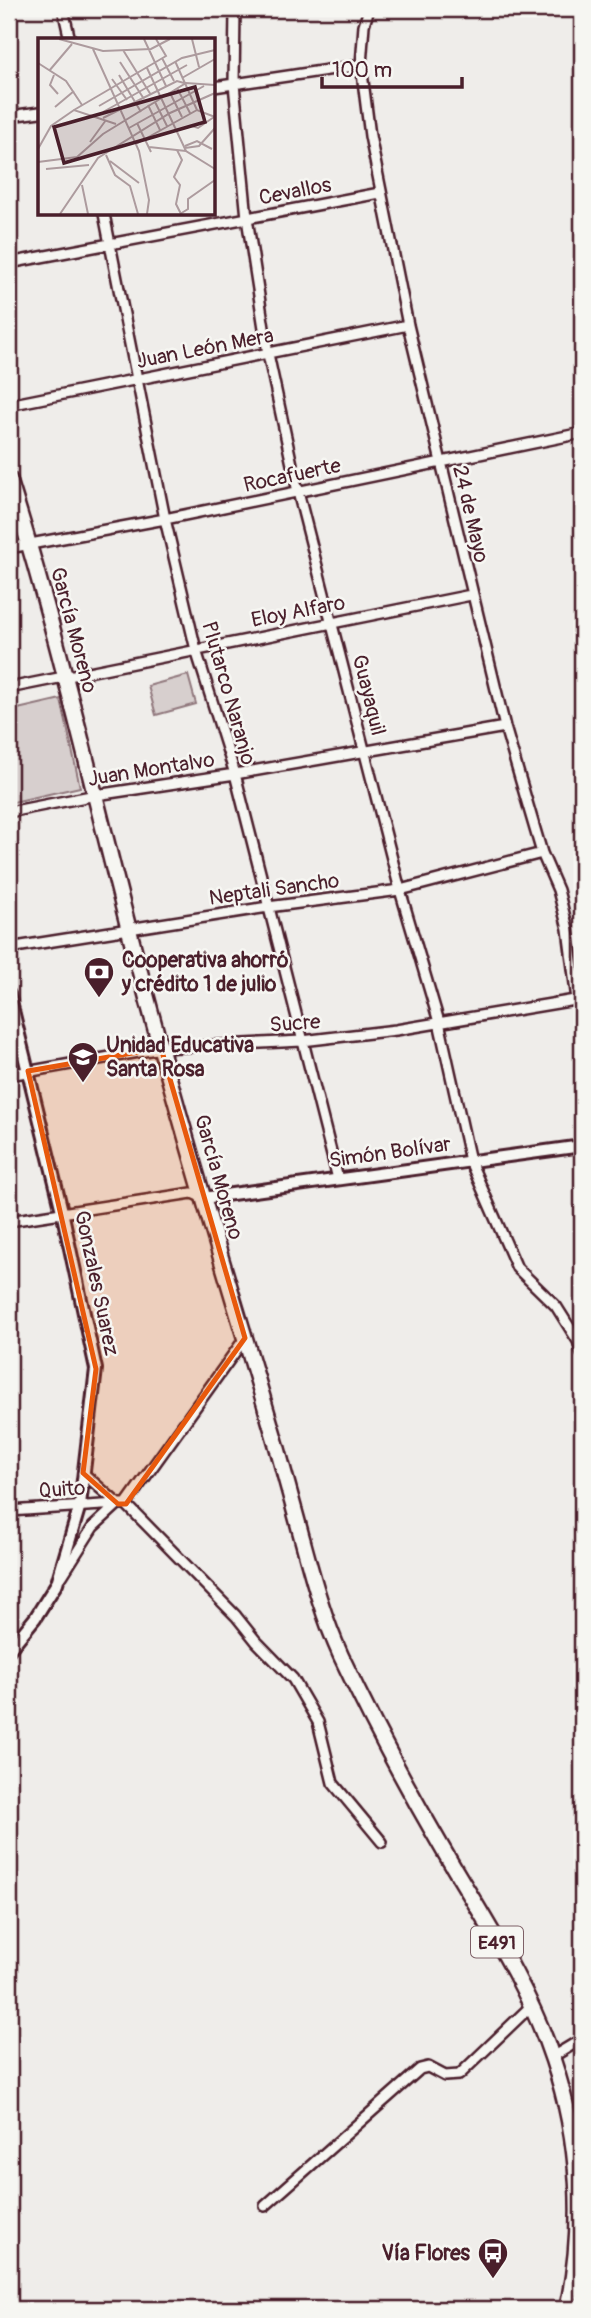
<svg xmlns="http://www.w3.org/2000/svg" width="591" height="2318" viewBox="0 0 591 2318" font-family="Pangolin,sans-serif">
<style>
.green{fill:#d7cfce;stroke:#90777c;stroke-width:2}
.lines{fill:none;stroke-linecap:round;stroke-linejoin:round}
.minor-casing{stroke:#4a1f2b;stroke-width:14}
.tertiary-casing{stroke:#4a1f2b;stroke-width:16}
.trunk-casing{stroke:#4a1f2b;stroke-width:19}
.minor{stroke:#f6f6f2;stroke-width:9}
.tertiary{stroke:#f6f6f2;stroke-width:10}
.trunk{stroke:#f6f6f2;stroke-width:14}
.marked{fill:#e8590c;fill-opacity:0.2;stroke:#e8590c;stroke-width:5;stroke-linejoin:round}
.labels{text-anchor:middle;stroke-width:5;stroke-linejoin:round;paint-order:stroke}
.shield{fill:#f6f6f2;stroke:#7e6067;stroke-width:2}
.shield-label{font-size:19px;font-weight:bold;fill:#4a1f2b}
.street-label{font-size:21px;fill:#4a1f2b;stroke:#f6f6f2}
.poi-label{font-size:21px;font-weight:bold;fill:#4a1f2b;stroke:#f6f6f2;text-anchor:start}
.inset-road{fill:none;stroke:#ad9b9e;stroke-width:2}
.view{fill:#4a1f2b;fill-opacity:0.15;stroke:#4a1f2b;stroke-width:3.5}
.inset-edge{fill:none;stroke:#4a1f2b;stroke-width:3.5}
</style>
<rect width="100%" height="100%" fill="#efedea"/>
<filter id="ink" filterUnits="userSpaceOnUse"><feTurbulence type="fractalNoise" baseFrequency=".0143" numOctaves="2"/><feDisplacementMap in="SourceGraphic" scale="14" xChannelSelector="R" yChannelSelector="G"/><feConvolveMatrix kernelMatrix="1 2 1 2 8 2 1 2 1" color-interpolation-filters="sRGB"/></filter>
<g filter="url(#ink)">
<!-- green -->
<path class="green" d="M 188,675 L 196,704 L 156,715 L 148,686 Z
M 61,699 L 80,787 L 9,803 L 9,711 Z"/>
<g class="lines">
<!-- minor casing -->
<g class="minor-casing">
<path id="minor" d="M 63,9 L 70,40
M 235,9 L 234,84 L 247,218 L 268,354 L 298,492 L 400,890 L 439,1022 L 470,1161 L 517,1268 L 556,1306 L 578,1341 L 582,1354
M 369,9 L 364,25 L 361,65 L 370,136 L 408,325 L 505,727 L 542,853 L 558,890 L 568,929 L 577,1000 L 582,1021
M 214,87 L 361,65
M 9,116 L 40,112
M 104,214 L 165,519 L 196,650 L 235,774 L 338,1179
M 9,263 L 380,193
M 9,405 L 408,325
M 9,548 L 165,519 L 582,433
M 9,688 L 471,595
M 9,812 L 96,795 L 235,774 L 505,727
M 9,948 L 268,907 L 400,890 L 542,853
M 9,1075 L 161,1048 L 302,1041 L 396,1030 L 581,999
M 9,1221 L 192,1193 L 203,1198
M 83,1473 L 118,1504
M 126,1504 L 236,1616 L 256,1641 L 293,1679 L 318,1722 L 333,1783 L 382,1842
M 9,1511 L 118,1504
M 62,1576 L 93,1527 L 118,1504 L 126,1504 L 245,1338
M 552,2057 L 582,2039
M 265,2206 L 420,2069 L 428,2067 L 445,2076 L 459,2075 L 530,2007"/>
</g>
<!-- tertiary casing -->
<g class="tertiary-casing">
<path id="tertiary" d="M 9,994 L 62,1211 L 96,1369 L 80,1505 L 57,1583 L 35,1618 L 9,1650
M 203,1198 L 582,1146"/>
</g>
<!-- trunk casing -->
<g class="trunk-casing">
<path id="trunk" d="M 9,479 C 56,627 90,779 129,930 C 167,1077 210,1223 254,1368 C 270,1421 285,1474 299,1527 C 311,1571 322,1615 341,1656 C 371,1720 405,1784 441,1846 C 481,1915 528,1984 553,2060 C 580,2140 585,2227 567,2309"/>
</g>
<!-- minor -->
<use href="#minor" class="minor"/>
<!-- tertiary -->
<use href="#tertiary" class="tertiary"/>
<!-- trunk -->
<use href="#trunk" class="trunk"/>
</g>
</g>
<!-- marked area -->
<path class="marked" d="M 161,1048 L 245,1338 L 126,1504 L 118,1504 L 83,1473 L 96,1369 L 28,1071 Z"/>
<!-- icons -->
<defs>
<g id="bank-pin" transform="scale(1.575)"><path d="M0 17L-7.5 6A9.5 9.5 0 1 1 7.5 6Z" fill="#4a1f2b" stroke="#f6f6f2"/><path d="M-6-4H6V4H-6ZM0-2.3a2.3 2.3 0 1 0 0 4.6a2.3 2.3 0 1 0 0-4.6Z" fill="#fff"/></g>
<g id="school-pin" transform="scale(1.575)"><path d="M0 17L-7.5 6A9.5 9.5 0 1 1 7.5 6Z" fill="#4a1f2b" stroke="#f6f6f2"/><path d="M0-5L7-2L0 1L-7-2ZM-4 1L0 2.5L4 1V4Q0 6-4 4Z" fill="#fff"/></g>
<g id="bus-pin" transform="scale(1.575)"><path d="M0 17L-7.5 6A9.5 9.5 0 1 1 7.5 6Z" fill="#4a1f2b" stroke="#f6f6f2"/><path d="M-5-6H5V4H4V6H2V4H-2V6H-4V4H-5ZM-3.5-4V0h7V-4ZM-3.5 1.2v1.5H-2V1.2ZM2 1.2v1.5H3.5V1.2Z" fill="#fff"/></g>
</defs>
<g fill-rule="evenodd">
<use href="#bank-pin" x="99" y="972"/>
<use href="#school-pin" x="83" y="1057"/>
<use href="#bus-pin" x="493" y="2253"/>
</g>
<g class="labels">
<!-- shield labels -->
<rect class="shield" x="471" y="1926.5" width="52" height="31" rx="5"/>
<g class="shield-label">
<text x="497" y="1949">E491</text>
</g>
<!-- street labels -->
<g class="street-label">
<text transform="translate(295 191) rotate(-11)" y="7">Cevallos</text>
<text transform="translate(205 348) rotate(-11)" y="7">Juan León Mera</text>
<text transform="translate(292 475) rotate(-12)" y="7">Rocafuerte</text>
<text transform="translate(471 514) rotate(77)" y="7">24 de Mayo</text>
<text transform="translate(298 611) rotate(-11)" y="7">Eloy Alfaro</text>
<text transform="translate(74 630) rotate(75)" y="7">García Moreno</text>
<text transform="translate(229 693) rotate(74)" y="7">Plutarco Naranjo</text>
<text transform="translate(369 695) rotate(76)" y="7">Guayaquil</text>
<text transform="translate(151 769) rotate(-9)" y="7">Juan Montalvo</text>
<text transform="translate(274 889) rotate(-8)" y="7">Neptali Sancho</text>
<text transform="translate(295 1023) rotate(-4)" y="7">Sucre</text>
<text transform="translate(390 1152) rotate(-8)" y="7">Simón Bolívar</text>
<text transform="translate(219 1177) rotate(74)" y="7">García Moreno</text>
<text transform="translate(97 1283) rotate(78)" y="7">Gonzales Suarez</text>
<text transform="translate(62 1489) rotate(-4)" y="7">Quito</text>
</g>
<!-- poi labels -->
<g class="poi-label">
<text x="122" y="967">Cooperativa ahorró<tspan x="122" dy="24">y crédito 1 de julio</tspan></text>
<text x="106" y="1052">Unidad Educativa<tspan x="106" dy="24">Santa Rosa</tspan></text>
<text x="470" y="2260" text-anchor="end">Vía Flores</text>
</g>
</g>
<!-- overview -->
<g transform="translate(38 38)">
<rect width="177" height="177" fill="#efedea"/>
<path class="inset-road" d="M 21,1 L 65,13 L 113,11 L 132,1M 106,1 L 128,48M 154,1 L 161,29M 55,11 L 101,113 L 111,162 L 109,176M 85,12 L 113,57M 124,20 L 136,43M 137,23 L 159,72M 82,24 L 106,61M 0,25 L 28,43 L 44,67M 109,30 L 148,113 L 177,131M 11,33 L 34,6M 16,37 L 12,47 L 20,56M 81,37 L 103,74M 144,40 L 177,21M 74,41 L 89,62M 139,50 L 152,75M 132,55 L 144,79M 117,64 L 129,88M 110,67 L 122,92M 61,68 L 144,20 L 177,12M 17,69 L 36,53M 36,72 L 128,18 L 118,1M 65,74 L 149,27M 65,80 L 139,43 L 146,45M 99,85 L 113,114M 154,88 L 160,90 L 176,79M 91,90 L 166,48M 52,104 L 68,82M 98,106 L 159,72 L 177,79M 147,108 L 159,103 L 174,111M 111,109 L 148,113M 147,110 L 161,108 L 177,90M 0,111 L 13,88 L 36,72 L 78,86M 139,112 L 144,122 L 136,139 L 142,147 L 138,166 L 143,176M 68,117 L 77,137 L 92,148 L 100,176M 72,123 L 101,145M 0,124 L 39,119 L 65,96 L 148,45 L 177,47M 8,131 L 51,127M 44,147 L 50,176M 22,176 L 60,120 L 132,75 L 177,55M 142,176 L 150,171 L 150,161 L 177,142"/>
<path class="view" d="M 157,49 L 167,84 L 26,125 L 16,89 Z"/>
<rect width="177" height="177" class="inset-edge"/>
</g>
<!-- margin -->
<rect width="591" height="2318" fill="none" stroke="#f6f6f2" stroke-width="35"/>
<rect x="18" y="18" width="556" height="2283" fill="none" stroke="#4a1f2b" stroke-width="2.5" filter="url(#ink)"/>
<!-- scale -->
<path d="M322 77v10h140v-10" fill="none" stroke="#4a1f2b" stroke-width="3.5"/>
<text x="332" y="77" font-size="21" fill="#4a1f2b" stroke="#f6f6f2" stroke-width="5" paint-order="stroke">100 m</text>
</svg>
